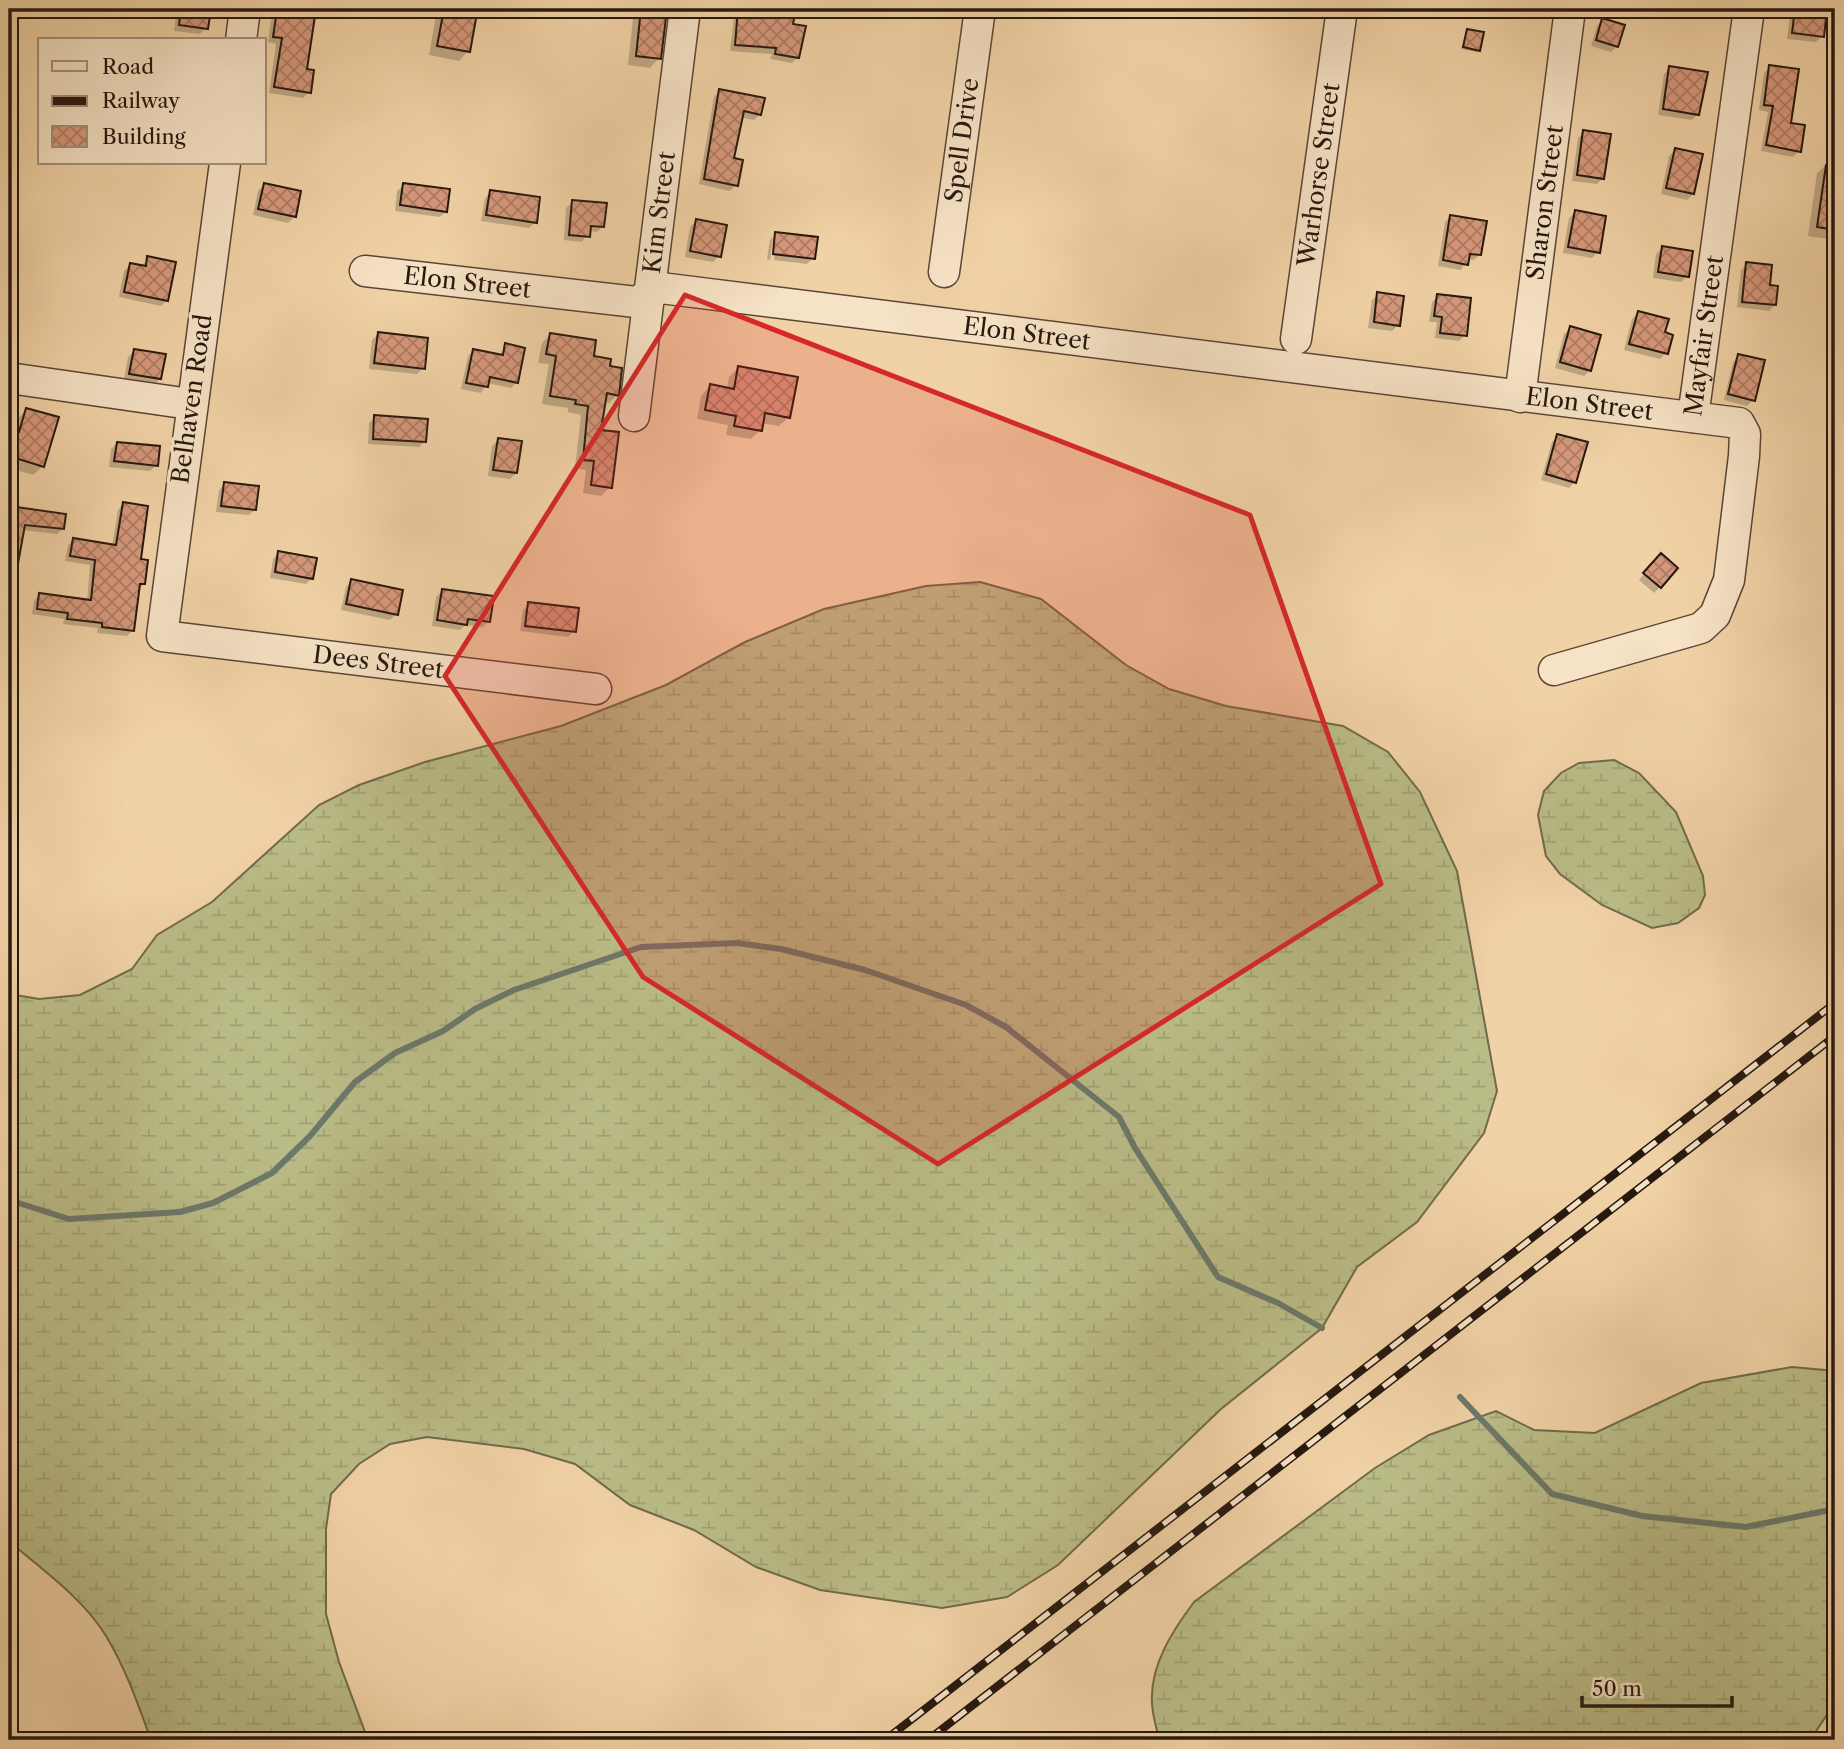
<svg xmlns="http://www.w3.org/2000/svg" width="1844" height="1749" viewBox="0 0 1844 1749" font-family="'Libre Caslon Text',serif">
<style>
.wetland{fill:url(#wetland-marsh);stroke:#706a4b;stroke-width:2}
.shadow{fill:#0003}
.lines{fill:none;stroke-linecap:round;stroke-linejoin:round}
.stream{stroke:#6c786a;stroke-width:6}
.building{fill:url(#building-cross-hatch);stroke:#26180f;stroke-width:2}
.minor-casing{stroke:#594635;stroke-width:33}
.minor{stroke:#f6e2c5;stroke-width:30}
.rail-casing{stroke:#26180f;stroke-width:8}
.rail{stroke:#f6e2c5;stroke-width:5;stroke-dasharray:16;stroke-linecap:butt}
.marked{fill:#d62828;fill-opacity:0.2;stroke:#d62828;stroke-width:5;stroke-linejoin:round}
.labels{text-anchor:middle;stroke-width:7;stroke-linejoin:round;paint-order:stroke}
.street-label{font-size:24px;fill:#26180f;stroke:#f6e2c5}
</style>
<defs>
<pattern id="wetland-marsh" width="20" height="14" patternUnits="userSpaceOnUse" patternTransform="scale(1.75)"><rect width="20" height="14" fill="#babc87"/><path d="M1 5h8M5 5V1M11 12h8M15 12V8" fill="none" stroke="#a0a173"/></pattern>
<pattern id="building-cross-hatch" width="8" height="8" patternUnits="userSpaceOnUse" patternTransform="scale(1.75)"><rect width="8" height="8" fill="#d6987b"/><path d="M0 0l8 8M0 8l8-8" fill="none" stroke="#ad7b63"/></pattern>
</defs>
<rect width="100%" height="100%" fill="#f1d2a6"/>
<filter id="stains"><feTurbulence type="fractalNoise" baseFrequency=".00286" numOctaves="4"/><feColorMatrix values="0 0 0 0 .2 0 0 0 0 .09 0 0 0 0 .02 0 0 0 .5 -.17"/></filter>
<radialGradient id="worn" r=".72"><stop offset=".6" stop-color="#630" stop-opacity="0"/><stop offset="1" stop-color="#630" stop-opacity=".3"/></radialGradient>
<!-- wetland -->
<path class="wetland" d="M 980,582 L 1041,599 L 1126,665 L 1169,689 L 1226,706 L 1343,726 L 1388,752 L 1420,792 L 1457,871 L 1497,1091 L 1484,1133 L 1417,1222 L 1357,1267 L 1322,1328 L 1221,1409 L 1058,1565 L 1007,1597 L 942,1608 L 820,1590 L 756,1567 L 694,1530 L 630,1505 L 575,1464 L 524,1449 L 427,1437 L 390,1444 L 359,1464 L 331,1494 L 326,1529 L 326,1614 L 339,1662 L 368,1740 L 151,1740 C 138,1704 126,1669 106,1636 C 83,1598 42,1570 9,1541 L 9,994 L 39,999 L 80,995 L 132,969 L 157,935 L 212,902 L 319,805 L 359,785 L 425,762 L 561,726 L 666,685 L 745,642 L 824,609 L 926,586 Z
M 1614,760 L 1639,773 L 1676,812 L 1703,876 L 1705,895 L 1699,908 L 1678,923 L 1652,928 L 1602,905 L 1560,874 L 1546,856 L 1538,815 L 1544,791 L 1561,773 L 1579,763 Z
M 1792,1367 L 1835,1371 L 1835,1703 L 1810,1740 L 1159,1740 C 1157,1728 1152,1715 1152,1702 C 1150,1665 1173,1630 1194,1602 L 1375,1468 L 1429,1435 L 1496,1411 L 1534,1430 L 1595,1433 L 1701,1383 Z"/>
<!-- shadow -->
<path class="shadow" d="M 177,9 L 209,9 L 206,28 L 200,34 L 174,31 Z
M 437,9 L 470,9 L 468,51 L 459,61 L 429,55 Z
M 634,9 L 666,9 L 659,58 L 650,68 L 628,65 Z
M 735,9 L 794,10 L 791,25 L 798,57 L 792,63 L 770,59 L 772,54 L 730,51 Z
M 1690,9 L 1709,9 L 1702,19 L 1688,16 Z
M 1795,9 L 1825,9 L 1822,36 L 1816,42 L 1787,39 L 1790,14 Z
M 277,12 L 305,70 L 309,92 L 303,98 L 269,93 L 276,44 L 268,42 L 271,18 Z
M 1603,20 L 1617,46 L 1611,52 L 1591,46 L 1597,26 Z
M 1467,31 L 1479,50 L 1476,52 L 1461,49 Z
M 1770,67 L 1799,151 L 1793,157 L 1761,151 L 1768,112 L 1759,110 L 1764,73 Z
M 1670,68 L 1698,114 L 1692,120 L 1658,115 L 1664,74 Z
M 720,91 L 760,114 L 754,120 L 740,117 L 732,159 L 736,185 L 730,191 L 699,184 L 714,97 Z
M 1584,132 L 1603,178 L 1597,184 L 1572,181 L 1578,138 Z
M 1675,150 L 1693,194 L 1687,200 L 1661,194 L 1669,156 Z
M 1827,164 L 1835,165 L 1835,240 L 1808,236 L 1817,173 Z
M 264,185 L 294,217 L 288,223 L 253,215 L 258,191 Z
M 404,185 L 446,211 L 440,217 L 395,211 L 397,191 Z
M 491,192 L 535,222 L 529,228 L 481,221 L 485,198 Z
M 573,202 L 603,226 L 597,232 L 589,231 L 582,242 L 564,240 L 566,208 Z
M 1575,212 L 1598,252 L 1592,258 L 1563,253 L 1569,218 Z
M 1451,216 L 1480,254 L 1474,260 L 1467,259 L 1461,270 L 1438,266 L 1445,222 Z
M 696,221 L 719,256 L 713,262 L 685,257 L 690,227 Z
M 776,234 L 813,258 L 807,264 L 774,260 L 776,238 L 773,238 L 770,260 L 767,259 L 770,240 Z
M 1662,248 L 1687,276 L 1681,282 L 1653,278 L 1656,254 Z
M 148,258 L 167,300 L 161,306 L 119,297 L 124,271 L 130,265 L 141,267 Z
M 1747,264 L 1768,287 L 1775,305 L 1769,311 L 1737,307 L 1741,270 Z
M 1378,294 L 1398,325 L 1392,331 L 1368,328 L 1372,300 Z
M 1438,296 L 1465,335 L 1459,341 L 1435,338 L 1437,322 L 1429,322 L 1432,302 Z
M 1638,313 L 1663,334 L 1666,353 L 1660,359 L 1624,350 L 1632,319 Z
M 1570,328 L 1590,370 L 1584,376 L 1555,368 L 1564,334 Z
M 378,334 L 423,368 L 417,374 L 369,369 L 372,340 Z
M 550,335 L 608,368 L 617,395 L 609,403 L 603,402 L 599,431 L 610,487 L 601,496 L 583,493 L 586,470 L 575,468 L 581,415 L 568,412 L 568,408 L 542,404 L 549,364 L 538,363 L 542,343 Z
M 506,345 L 517,382 L 511,388 L 487,383 L 481,393 L 461,389 L 468,356 L 474,350 L 499,356 Z
M 134,351 L 160,379 L 154,385 L 124,379 L 128,357 Z
M 1739,356 L 1753,400 L 1747,406 L 1724,400 L 1733,362 Z
M 738,368 L 789,417 L 779,426 L 761,423 L 760,430 L 751,439 L 726,435 L 728,425 L 697,419 L 701,396 L 710,386 L 727,389 L 729,377 Z
M 27,410 L 43,466 L 33,475 L 9,468 L 9,438 L 17,419 Z
M 375,417 L 425,441 L 419,447 L 368,444 L 369,423 Z
M 1558,436 L 1575,482 L 1569,488 L 1541,480 L 1552,442 Z
M 498,440 L 516,473 L 510,479 L 488,476 L 492,446 Z
M 117,443 L 156,465 L 150,471 L 109,467 L 111,449 Z
M 225,484 L 255,509 L 249,515 L 216,512 L 219,490 Z
M 123,504 L 144,584 L 137,590 L 133,630 L 127,636 L 97,633 L 98,628 L 63,624 L 64,619 L 32,614 L 34,601 L 39,595 L 87,602 L 90,565 L 65,561 L 68,545 L 73,540 L 112,546 L 118,510 Z
M 9,507 L 64,515 L 62,529 L 57,534 L 22,530 L 13,558 L 9,558 Z
M 279,553 L 312,578 L 306,584 L 270,578 L 273,559 Z
M 1655,561 L 1660,587 L 1654,593 L 1639,580 Z
M 352,581 L 396,614 L 390,620 L 341,610 L 346,587 Z
M 442,591 L 489,621 L 483,627 L 465,625 L 460,630 L 432,626 L 436,597 Z
M 529,604 L 574,631 L 568,637 L 520,631 L 523,610 Z"/>
<g class="lines">
<!-- stream -->
<path class="stream" d="M 9,1200 L 69,1219 L 180,1212 L 213,1203 L 272,1173 L 310,1136 L 355,1082 L 395,1053 L 443,1031 L 475,1009 L 514,990 L 641,947 L 737,943 L 781,949 L 865,970 L 966,1005 L 1006,1027 L 1119,1117 L 1135,1148 L 1218,1277 L 1278,1303 L 1322,1328
M 1460,1397 L 1552,1494 L 1642,1516 L 1746,1527 L 1835,1509"/>
</g>
<!-- building -->
<path class="building" d="M 181,9 L 211,9 L 208,29 L 179,25 Z
M 444,9 L 472,9 L 471,12 L 477,13 L 470,52 L 437,46 Z
M 641,9 L 667,9 L 661,59 L 636,56 Z
M 738,9 L 796,9 L 793,24 L 806,26 L 799,58 L 775,54 L 776,48 L 735,45 Z
M 1795,9 L 1827,9 L 1824,37 L 1792,33 Z
M 277,10 L 315,16 L 307,69 L 314,70 L 311,93 L 274,87 L 282,38 L 273,37 Z
M 1602,18 L 1625,25 L 1618,47 L 1596,40 Z
M 1467,29 L 1484,32 L 1480,51 L 1463,47 Z
M 1769,65 L 1799,69 L 1791,123 L 1805,125 L 1801,152 L 1766,145 L 1773,106 L 1764,105 Z
M 1669,66 L 1708,72 L 1699,115 L 1663,109 Z
M 719,89 L 765,98 L 761,115 L 744,111 L 734,158 L 743,160 L 738,186 L 704,179 Z
M 1583,130 L 1611,134 L 1604,179 L 1577,175 Z
M 1675,148 L 1703,154 L 1694,194 L 1666,188 Z
M 1826,165 L 1835,166 L 1835,230 L 1817,227 Z
M 264,183 L 301,191 L 296,217 L 258,209 Z
M 403,183 L 450,189 L 447,212 L 400,205 Z
M 490,190 L 540,197 L 537,223 L 486,215 Z
M 572,200 L 607,203 L 604,227 L 591,226 L 590,237 L 569,235 Z
M 1575,210 L 1606,216 L 1600,253 L 1568,247 Z
M 1450,215 L 1487,221 L 1481,255 L 1470,254 L 1468,265 L 1443,260 Z
M 696,219 L 727,225 L 721,257 L 690,251 Z
M 775,232 L 818,237 L 815,259 L 773,254 Z
M 1662,246 L 1693,251 L 1689,277 L 1658,272 Z
M 147,256 L 176,262 L 168,301 L 124,292 L 130,263 L 146,266 Z
M 1746,262 L 1772,265 L 1770,285 L 1778,286 L 1776,305 L 1742,302 Z
M 1377,292 L 1404,296 L 1400,326 L 1374,322 Z
M 1437,294 L 1471,298 L 1467,336 L 1440,333 L 1442,317 L 1434,316 Z
M 1638,311 L 1669,319 L 1665,332 L 1673,335 L 1668,354 L 1629,344 Z
M 1570,326 L 1601,335 L 1591,371 L 1560,362 Z
M 378,332 L 428,338 L 425,369 L 374,363 Z
M 550,333 L 596,340 L 594,356 L 611,359 L 610,366 L 622,368 L 619,396 L 607,393 L 601,430 L 619,432 L 612,488 L 591,485 L 594,461 L 583,460 L 588,406 L 575,404 L 576,400 L 550,396 L 556,356 L 546,354 Z
M 505,343 L 525,348 L 518,383 L 490,377 L 488,387 L 466,383 L 473,349 L 503,355 Z
M 134,349 L 166,354 L 161,379 L 129,374 Z
M 1738,354 L 1765,360 L 1755,401 L 1728,394 Z
M 738,366 L 798,377 L 790,418 L 765,413 L 762,431 L 734,426 L 736,416 L 705,410 L 710,384 L 734,389 Z
M 26,408 L 59,417 L 44,467 L 9,456 L 14,431 L 19,432 Z
M 374,415 L 428,419 L 426,442 L 373,439 Z
M 1557,434 L 1588,442 L 1576,483 L 1546,474 Z
M 498,438 L 522,441 L 517,473 L 493,470 Z
M 117,442 L 160,446 L 158,466 L 114,461 Z
M 224,482 L 259,486 L 256,510 L 221,506 Z
M 123,502 L 148,506 L 141,559 L 148,560 L 145,584 L 140,584 L 134,631 L 102,627 L 102,623 L 67,619 L 68,613 L 37,609 L 39,593 L 91,600 L 95,560 L 70,556 L 73,538 L 116,545 Z
M 9,506 L 66,514 L 64,529 L 25,525 L 17,569 L 9,568 Z
M 278,551 L 317,558 L 313,579 L 275,572 Z
M 1661,553 L 1678,568 L 1661,588 L 1643,573 Z
M 351,579 L 403,590 L 398,615 L 346,604 Z
M 442,589 L 494,596 L 490,622 L 468,619 L 467,625 L 437,620 Z
M 528,602 L 579,608 L 576,632 L 525,626 Z"/>
<g class="lines">
<!-- minor casing -->
<g class="minor-casing">
<g id="minor">
<path d="M 241,40 L 245,9"/>
<path id="s1" d="M 225,163 L 162,636 L 596,689"/>
<path id="s2" d="M 365,271 L 636,302 L 661,288 L 1739,423 L 1745,434 L 1744,456 L 1729,580 L 1715,615 L 1701,628 L 1554,670"/>
<path id="s3" d="M 944,272 L 980,9"/>
<path id="s4" d="M 1296,339 L 1342,9"/>
<path d="M 9,378 L 190,404"/>
<path id="s5" d="M 1520,397 L 1570,9"/>
<path id="s6" d="M 634,416 L 685,9"/>
<path id="s7" d="M 1693,417 L 1749,9"/>
</g>
</g>
<!-- minor -->
<use href="#minor" class="minor"/>
<!-- rail casing -->
<g class="rail-casing">
<path id="rail" d="M 885,1740 L 1835,1003
M 928,1740 L 1835,1036"/>
</g>
<!-- rail -->
<use href="#rail" class="rail"/>
</g>
<!-- marked area -->
<path class="marked" d="M 685,295 L 1250,515 L 1381,884 L 938,1164 L 643,977 L 445,676 Z"/>
<g class="labels">
<!-- street labels -->
<g class="street-label">
<text dy="8" stroke="none"><textPath href="#s3" startOffset="133">Spell Drive</textPath></text>
<text dy="8" stroke="none"><textPath href="#s4" startOffset="166">Warhorse Street</textPath></text>
<text dy="8" stroke="none"><textPath href="#s5" startOffset="196">Sharon Street</textPath></text>
<text dy="8" stroke="none"><textPath href="#s6" startOffset="205">Kim Street</textPath></text>
<text dy="8" stroke="none"><textPath href="#s2" startOffset="103">Elon Street</textPath></text>
<text dy="8" stroke="none"><textPath href="#s7" startOffset="82">Mayfair Street</textPath></text>
<text dy="8" stroke="none"><textPath href="#s2" startOffset="670">Elon Street</textPath></text>
<text transform="translate(192 399) rotate(-82)" y="8">Belhaven Road</text>
<text dy="8" stroke="none"><textPath href="#s2" startOffset="1237">Elon Street</textPath></text>
<text dy="8" stroke="none"><textPath href="#s1" startOffset="695">Dees Street</textPath></text>
</g>
</g>
<!-- margin -->
<rect width="1844" height="1749" fill="none" stroke="#f1d2a6" stroke-width="35"/>
<rect x="10" y="10" width="1823" height="1728" fill="none" stroke="#26180f" stroke-width="3.5"/>
<rect x="18" y="18" width="1809" height="1714" fill="none" stroke="#26180f" stroke-width="2"/>
<!-- legend -->
<rect x="38" y="38" width="228" height="126" fill="#f6e2c5" stroke="#a3917c" stroke-width="2"/>
<rect x="52" y="61" width="35" height="10" fill="#f6e2c5" stroke="#a3917c" stroke-width="2"/>
<text x="102" y="74" font-size="21" fill="#26180f">Road</text>
<rect x="52" y="96" width="35" height="10" fill="#26180f" stroke="#a3917c" stroke-width="2"/>
<text x="102" y="108" font-size="21" fill="#26180f">Railway</text>
<rect x="52" y="126" width="35" height="21" fill="url(#building-cross-hatch)" stroke="#a3917c" stroke-width="2"/>
<text x="102" y="144" font-size="21" fill="#26180f">Building</text>
<!-- scale -->
<path d="M1582 1696v10h150v-10" fill="none" stroke="#26180f" stroke-width="3.5"/>
<text x="1592" y="1696" font-size="21" fill="#26180f" stroke="#f6e2c5" stroke-width="5" paint-order="stroke">50 m</text>
<rect width="100%" height="100%" filter="url(#stains)"/>
<rect width="100%" height="100%" fill="url(#worn)"/>
</svg>
